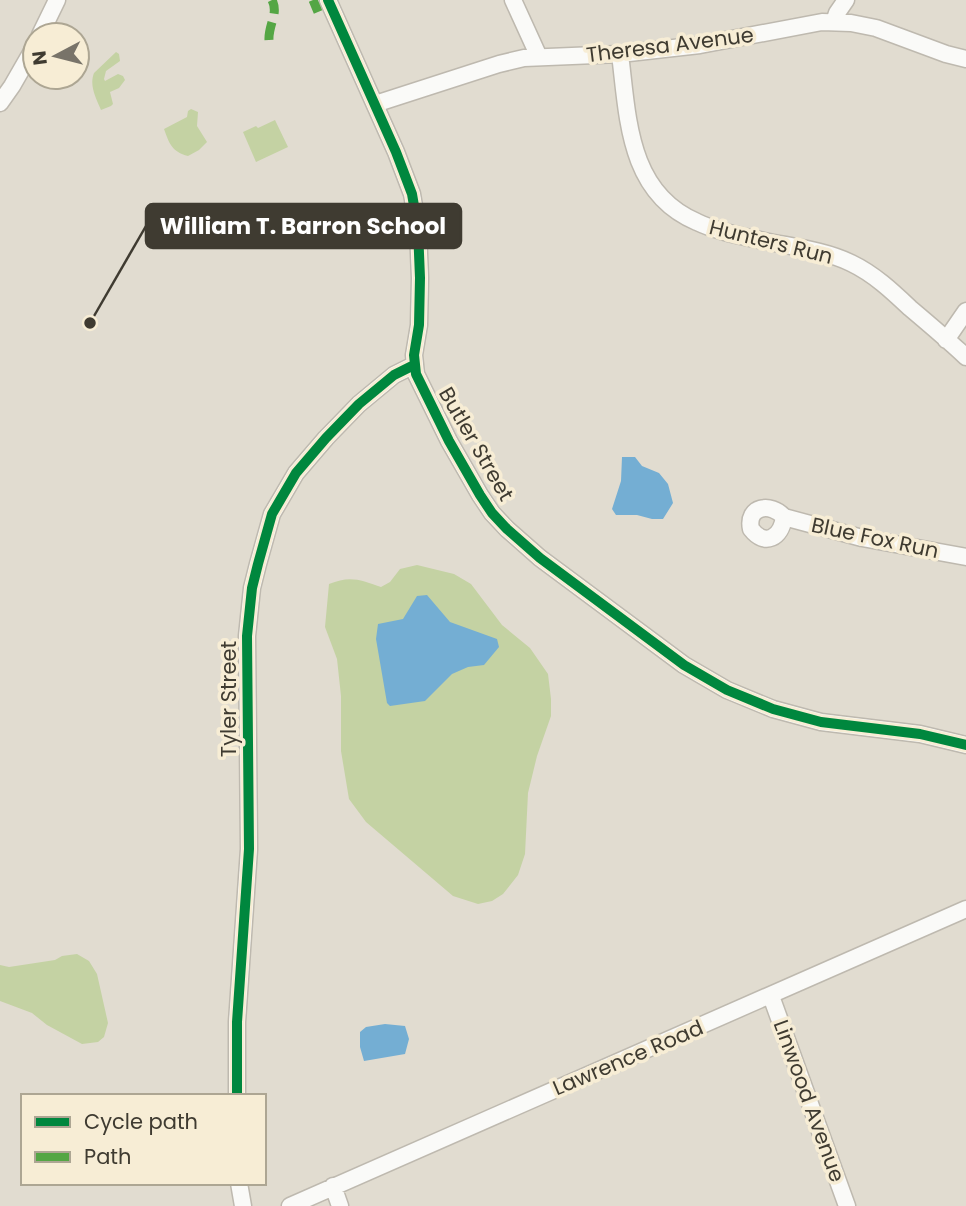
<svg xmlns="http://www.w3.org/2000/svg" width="966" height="1206" viewBox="0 0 966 1206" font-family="Poppins,sans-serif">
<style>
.green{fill:#c4d2a3}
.water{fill:#74aed3}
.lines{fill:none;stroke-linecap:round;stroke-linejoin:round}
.minor-casing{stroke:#beb9af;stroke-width:19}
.minor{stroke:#fafaf8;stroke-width:16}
.quiet{stroke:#54a644;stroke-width:9;stroke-dasharray:18 9;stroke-linecap:butt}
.cycleway-casing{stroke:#f7edd5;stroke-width:15}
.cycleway{stroke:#00873e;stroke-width:10}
.labels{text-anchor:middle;stroke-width:7;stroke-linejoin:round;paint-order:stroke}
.street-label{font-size:21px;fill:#3f3b31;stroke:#f7edd5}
.leader{fill:none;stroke:#3f3b31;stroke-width:2.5}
.callout-dot{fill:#3f3b31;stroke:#f7edd5;stroke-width:2.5}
.callout{fill:#3f3b31;stroke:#3f3b31;stroke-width:2.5}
.callout-label{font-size:23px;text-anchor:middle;font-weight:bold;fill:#fff}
</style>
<rect width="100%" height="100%" fill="#e1dcd0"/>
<!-- green -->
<path class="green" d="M 116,52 L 119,54 L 120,61 L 106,71 L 104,79 L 105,81 L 118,74 L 123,76 L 125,80 L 119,88 L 110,92 L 113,104 L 111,106 L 101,110 C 96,98 89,86 94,73 Z
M 191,109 L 198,112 L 197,126 L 207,142 L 199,150 L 188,156 C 172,152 169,143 164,129 L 187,117 L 188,111 Z
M 275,120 L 288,147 L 256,162 L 243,132 L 256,126 L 258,128 Z
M 417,565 L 454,574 L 471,584 L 502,625 L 530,648 L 548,674 L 551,699 L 551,716 L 537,756 L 528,793 L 525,854 L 518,875 L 503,894 L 492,901 L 478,904 L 453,896 L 366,822 L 349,799 L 341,751 L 341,696 L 337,659 L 325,627 L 329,584 C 350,575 361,580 381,587 L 390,582 L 400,569 Z
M 77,954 L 89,961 L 97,974 L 108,1023 L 104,1037 L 98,1042 L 82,1044 L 47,1025 L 32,1013 L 0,1001 L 0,965 L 9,967 L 55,960 L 62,956 Z"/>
<!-- water -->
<path class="water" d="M 622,457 L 635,457 L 642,466 L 659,473 L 668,484 L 673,503 L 663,519 L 652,519 L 637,515 L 616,515 L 612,509 L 621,481 Z
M 427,595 L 450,622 L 497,639 L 499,647 L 484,665 L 468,667 L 452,674 L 425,701 L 390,706 L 387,703 L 376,639 L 378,624 L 403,619 L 417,596 Z
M 385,1024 L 405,1026 L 409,1039 L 405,1054 L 364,1061 L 360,1047 L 360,1032 L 366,1027 Z"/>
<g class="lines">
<!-- minor casing -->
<g class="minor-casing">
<path id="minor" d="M 328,0 L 396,152 L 412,194 L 418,229 L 420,278 L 419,325 L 414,355 L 416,374 L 449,441 L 480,495 L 492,513 L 507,529 L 540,558 L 684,665 L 727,690 L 773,709 L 821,722 L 920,734 L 966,745
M 513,0 L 539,57
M 834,22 L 837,13 L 846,0
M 40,35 L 57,0
M 620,54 C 628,118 628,193 697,222 C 718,232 742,236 764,241 C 793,247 824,250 851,263 C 874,274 892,291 910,308 C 929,324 948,340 966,357
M 0,103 L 12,86 L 35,46
M 375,104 L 499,64 L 524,58 L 620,54 L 700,45 L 822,22 L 851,23 L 876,28 L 946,54 L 966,59
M 946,340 L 966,311
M 784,517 C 781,538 765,547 751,529 C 746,506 771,502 784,517 L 862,538 L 966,557
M 771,996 L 847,1206
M 237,1096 L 237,1022 L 249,849 L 247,636 L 252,588 L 258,564 L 272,514 L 296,473 L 326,438 L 359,404 L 394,375 L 414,365
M 239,1183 L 243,1206
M 333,1186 L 340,1206
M 290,1206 L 966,909"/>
</g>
<!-- minor -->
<use href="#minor" class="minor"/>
<!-- quiet -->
<path class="quiet" d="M 313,0 L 318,12
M 269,40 C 268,25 279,14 272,0"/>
<!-- cycleway casing -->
<g class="cycleway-casing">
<path id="cycleway" d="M 328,0 L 396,152 L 412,194 L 418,229 L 420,278 L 419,325 L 414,355 L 416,374 L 449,441 L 480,495 L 492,513 L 507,529 L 540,558 L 684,665 L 727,690 L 773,709 L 821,722 L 920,734 L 966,745
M 237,1096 L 237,1022 L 249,849 L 247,636 L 252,588 L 258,564 L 272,514 L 296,473 L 326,438 L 359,404 L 394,375 L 414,365"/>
</g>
<!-- cycleway -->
<use href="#cycleway" class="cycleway"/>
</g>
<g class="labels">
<!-- street labels -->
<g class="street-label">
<text transform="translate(670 45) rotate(-7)" y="7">Theresa Avenue</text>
<text transform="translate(771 242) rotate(14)" y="7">Hunters Run</text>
<text transform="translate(476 444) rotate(60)" y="7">Butler Street</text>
<text transform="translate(875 538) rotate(12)" y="7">Blue Fox Run</text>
<text transform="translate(229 699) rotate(-90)" y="7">Tyler Street</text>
<text transform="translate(628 1058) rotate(-23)" y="7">Lawrence Road</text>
<text transform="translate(809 1101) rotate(70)" y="7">Linwood Avenue</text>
</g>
</g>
<!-- callouts -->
<path class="leader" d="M90 323L146 226"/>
<circle class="callout-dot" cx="90" cy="323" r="7"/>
<rect class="callout" x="146" y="204" width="315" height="44" rx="7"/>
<g class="callout-label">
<text x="303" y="234">William T. Barron School</text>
</g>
<!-- legend -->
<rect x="21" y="1094" width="245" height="91" fill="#f7edd5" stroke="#ada693" stroke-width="2"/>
<rect x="35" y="1117" width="35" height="10" fill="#00873e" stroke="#ada693" stroke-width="2"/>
<text x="84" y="1129" font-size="21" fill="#3f3b31">Cycle path</text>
<rect x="35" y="1152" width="35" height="10" fill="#54a644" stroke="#ada693" stroke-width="2"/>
<text x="84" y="1164" font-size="21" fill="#3f3b31">Path</text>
<!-- north arrow -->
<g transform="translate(56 56) rotate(263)"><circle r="33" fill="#f7edd5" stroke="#ada693" stroke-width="2"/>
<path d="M0-5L12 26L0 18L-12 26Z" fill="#787369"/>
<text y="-10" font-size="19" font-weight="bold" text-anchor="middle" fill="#3f3b31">N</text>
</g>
</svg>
